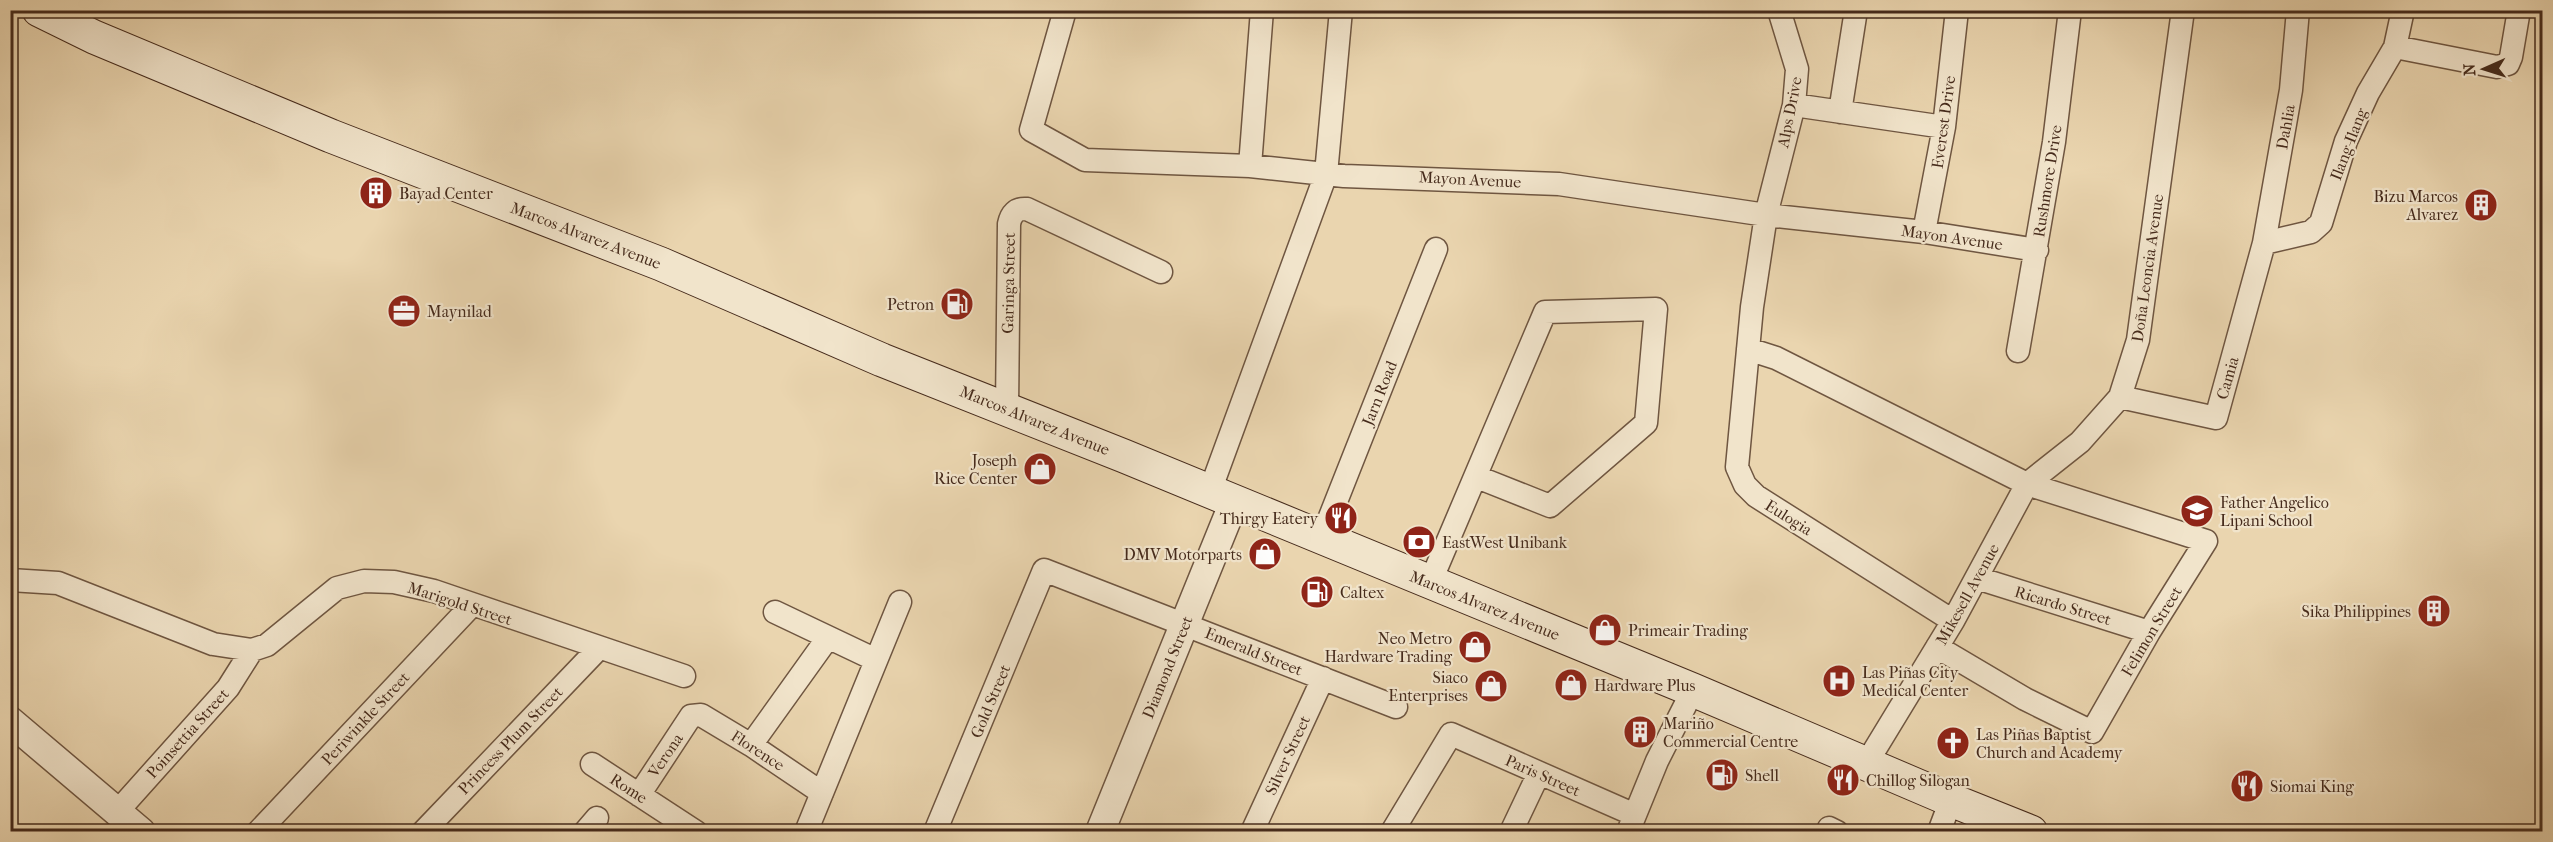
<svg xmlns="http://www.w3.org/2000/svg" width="2553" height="842" viewBox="0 0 2553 842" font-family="'IM FELL French Canon',serif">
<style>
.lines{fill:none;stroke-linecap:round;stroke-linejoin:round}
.minor-casing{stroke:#6f5641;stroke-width:25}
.tertiary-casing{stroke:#6f5641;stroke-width:31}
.secondary-casing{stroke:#462b1c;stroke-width:35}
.minor{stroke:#f1e4cb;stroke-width:22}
.tertiary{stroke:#f1e4cb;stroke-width:28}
.secondary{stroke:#f1e4cb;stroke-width:33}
.labels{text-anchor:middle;stroke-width:4.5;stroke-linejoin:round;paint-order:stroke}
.street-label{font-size:16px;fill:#462b1c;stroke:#f1e4cb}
.poi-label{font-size:16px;fill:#462b1c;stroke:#f1e4cb;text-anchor:start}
</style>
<rect width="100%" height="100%" fill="#ead5af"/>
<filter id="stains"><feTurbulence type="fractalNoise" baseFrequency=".00333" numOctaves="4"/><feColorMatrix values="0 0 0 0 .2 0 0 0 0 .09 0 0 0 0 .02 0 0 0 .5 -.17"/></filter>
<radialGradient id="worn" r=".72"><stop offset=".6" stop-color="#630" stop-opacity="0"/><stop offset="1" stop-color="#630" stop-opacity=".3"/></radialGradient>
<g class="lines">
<!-- minor casing -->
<g class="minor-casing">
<path id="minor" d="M 1065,10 L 1031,130 L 1085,160 L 1250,166 L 1344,176 L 1559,184 L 1766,215 L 1924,232 L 2037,250
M 1779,10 L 1797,69 L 1794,105 L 1766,215 L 1752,307 L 1737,467 L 1745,485 L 1756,496 L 1953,621
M 2395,47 L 2497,67 L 2508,64 L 2511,57 L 2519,10
M 1794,105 L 1944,127
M 1840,112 L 1856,10
M 1250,166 L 1262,10
M 1924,232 L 1944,127 L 1957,10
M 2264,243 L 2311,232 L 2321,223 L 2346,141 L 2368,93 L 2395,47 L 2403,10
M 1748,349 L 1776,358 L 2027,484 L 2206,541 L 2149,632 L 2092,732 L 2025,699 L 1937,647
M 2018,351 L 2054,142 L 2070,10
M 2120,397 L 2216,418 L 2264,243 L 2291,90 L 2298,10
M 1007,409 L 1009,224 C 1011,214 1016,208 1027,209 L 1161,272
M 1210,491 L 1326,174 L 1341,10
M 1322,537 L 1436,249
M 1977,578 L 2149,632
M 10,580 L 58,583 L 213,644 L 252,650 L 267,645 L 337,588 L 364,581 L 394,582 L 434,591 L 684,676
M 1430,583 L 1545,312 L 1656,309 L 1646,423 L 1550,506 L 1477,477
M 775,612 L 876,660
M 751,745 L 827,639
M 592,764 L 696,832
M 1866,764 L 1953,621 L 2027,484 L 2080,442 L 2120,397 L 2138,340 L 2183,10
M 639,795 L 691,716 L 701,715 L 751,745 L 822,793
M 117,812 L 228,688 L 252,650
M 1829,828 L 1837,832
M 258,832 L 472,605
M 423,832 L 598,649
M 585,832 L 597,818
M 806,832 L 900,602
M 935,832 L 1044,570 L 1396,707
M 1252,832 L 1323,678
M 1392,832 L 1451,734 L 1635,815
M 1511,832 L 1539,773
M 1628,832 L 1657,761 L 1693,690
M 1939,832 L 1951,800"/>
</g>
<!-- tertiary casing -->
<g class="tertiary-casing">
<path id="tertiary" d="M 10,721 L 141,832
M 1100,832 L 1234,502"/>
</g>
<!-- secondary casing -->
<g class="secondary-casing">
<path id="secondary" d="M 39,10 L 94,37 L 331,136 L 661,264 L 882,360 L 1124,456 L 1693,690 L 1951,800 L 2031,832"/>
</g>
<!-- minor -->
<use href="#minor" class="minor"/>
<!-- tertiary -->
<use href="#tertiary" class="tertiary"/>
<!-- secondary -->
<use href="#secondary" class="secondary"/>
</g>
<!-- icons -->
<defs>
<g id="building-disc" transform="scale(1.725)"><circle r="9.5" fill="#8f2418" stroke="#f1e4cb"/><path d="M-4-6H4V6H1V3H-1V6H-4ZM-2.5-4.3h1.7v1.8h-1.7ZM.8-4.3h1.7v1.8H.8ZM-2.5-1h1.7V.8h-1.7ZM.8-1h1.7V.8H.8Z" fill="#fff"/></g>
<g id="fuel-disc" transform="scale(1.725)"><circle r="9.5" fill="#8f2418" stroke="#f1e4cb"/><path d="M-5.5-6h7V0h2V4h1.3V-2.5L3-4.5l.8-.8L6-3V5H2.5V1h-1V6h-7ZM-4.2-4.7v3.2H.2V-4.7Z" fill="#fff"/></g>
<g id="office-disc" transform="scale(1.725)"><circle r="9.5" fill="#8f2418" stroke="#f1e4cb"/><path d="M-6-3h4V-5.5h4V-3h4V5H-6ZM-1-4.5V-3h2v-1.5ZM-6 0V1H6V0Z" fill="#fff"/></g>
<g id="shop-disc" transform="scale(1.725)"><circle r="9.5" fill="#8f2418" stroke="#f1e4cb"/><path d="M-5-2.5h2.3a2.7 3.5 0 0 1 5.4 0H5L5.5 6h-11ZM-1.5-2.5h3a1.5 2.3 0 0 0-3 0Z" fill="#fff"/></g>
<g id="school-disc" transform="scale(1.725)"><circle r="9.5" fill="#8f2418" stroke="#f1e4cb"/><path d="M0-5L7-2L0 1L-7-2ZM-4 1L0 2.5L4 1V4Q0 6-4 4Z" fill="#fff"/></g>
<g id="restaurant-disc" transform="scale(1.725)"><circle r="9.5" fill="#8f2418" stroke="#f1e4cb"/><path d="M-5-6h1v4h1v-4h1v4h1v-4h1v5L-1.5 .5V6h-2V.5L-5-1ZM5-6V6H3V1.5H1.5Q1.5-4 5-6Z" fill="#fff"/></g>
<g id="bank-disc" transform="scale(1.725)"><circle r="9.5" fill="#8f2418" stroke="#f1e4cb"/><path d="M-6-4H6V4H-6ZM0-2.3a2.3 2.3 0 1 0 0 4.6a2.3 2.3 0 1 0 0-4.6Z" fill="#fff"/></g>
<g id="hospital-disc" transform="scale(1.725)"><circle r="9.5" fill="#8f2418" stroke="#f1e4cb"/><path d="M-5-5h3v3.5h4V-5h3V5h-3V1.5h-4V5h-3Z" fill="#fff"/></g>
<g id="church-disc" transform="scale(1.725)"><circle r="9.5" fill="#8f2418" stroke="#f1e4cb"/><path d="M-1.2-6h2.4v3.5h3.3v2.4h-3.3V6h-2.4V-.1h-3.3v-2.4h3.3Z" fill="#fff"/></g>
</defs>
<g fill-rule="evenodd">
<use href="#building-disc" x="376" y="193"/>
<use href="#building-disc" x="2481" y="205"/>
<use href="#fuel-disc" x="957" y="304"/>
<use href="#office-disc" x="404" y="311"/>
<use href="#shop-disc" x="1040" y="469"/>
<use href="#school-disc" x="2197" y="511"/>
<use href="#restaurant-disc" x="1341" y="518"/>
<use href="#bank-disc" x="1419" y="542"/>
<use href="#shop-disc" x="1265" y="554"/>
<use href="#fuel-disc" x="1317" y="592"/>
<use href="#building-disc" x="2434" y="611"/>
<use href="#shop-disc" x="1605" y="630"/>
<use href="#shop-disc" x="1475" y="647"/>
<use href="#hospital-disc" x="1839" y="681"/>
<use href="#shop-disc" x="1571" y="685"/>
<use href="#shop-disc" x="1491" y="686"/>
<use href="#building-disc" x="1640" y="732"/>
<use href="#church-disc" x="1953" y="743"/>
<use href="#fuel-disc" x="1722" y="775"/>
<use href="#restaurant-disc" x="1843" y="780"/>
<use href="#restaurant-disc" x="2247" y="786"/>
</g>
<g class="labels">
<!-- street labels -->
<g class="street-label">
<text transform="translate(1789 112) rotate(-79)" y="6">Alps Drive</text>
<text transform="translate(1943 122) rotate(-82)" y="6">Everest Drive</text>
<text transform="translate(2285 127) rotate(-80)" y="6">Dahlia</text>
<text transform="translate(2348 144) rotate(-69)" y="6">Ilang-Ilang</text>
<text transform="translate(1470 179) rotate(3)" y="6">Mayon Avenue</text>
<text transform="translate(2047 181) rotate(-81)" y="6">Rushmore Drive</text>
<text transform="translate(586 235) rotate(21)" y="6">Marcos Alvarez Avenue</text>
<text transform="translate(1952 237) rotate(8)" y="6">Mayon Avenue</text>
<text transform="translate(2147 268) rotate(-82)" y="6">Doña Leoncia Avenue</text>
<text transform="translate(1008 283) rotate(-89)" y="6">Garinga Street</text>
<text transform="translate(2227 378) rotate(-74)" y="6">Camia</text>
<text transform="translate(1379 393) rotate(-68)" y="6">Jarn Road</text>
<text transform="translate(1035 420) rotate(22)" y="6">Marcos Alvarez Avenue</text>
<text transform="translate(1789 517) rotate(32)" y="6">Eulogia</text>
<text transform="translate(1967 594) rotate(-61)" y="6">Mikesell Avenue</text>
<text transform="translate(460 603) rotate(18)" y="6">Marigold Street</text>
<text transform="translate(1485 605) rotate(22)" y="6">Marcos Alvarez Avenue</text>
<text transform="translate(2063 605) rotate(17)" y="6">Ricardo Street</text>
<text transform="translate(2151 631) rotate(-59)" y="6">Felimon Street</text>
<text transform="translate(1254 651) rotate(22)" y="6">Emerald Street</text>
<text transform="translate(1167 667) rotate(-68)" y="6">Diamond Street</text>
<text transform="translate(990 701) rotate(-67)" y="6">Gold Street</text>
<text transform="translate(365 718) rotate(-47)" y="6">Periwinkle Street</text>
<text transform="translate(187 733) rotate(-48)" y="6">Poinsettia Street</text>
<text transform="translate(510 740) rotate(-46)" y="6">Princess Plum Street</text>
<text transform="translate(758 750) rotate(33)" y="6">Florence</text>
<text transform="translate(665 755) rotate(-56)" y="6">Verona</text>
<text transform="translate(1287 755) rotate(-65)" y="6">Silver Street</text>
<text transform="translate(1543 775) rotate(24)" y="6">Paris Street</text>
<text transform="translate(629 788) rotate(33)" y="6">Rome</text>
</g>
<!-- poi labels -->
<g class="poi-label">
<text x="399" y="199">Bayad Center</text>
<text x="2458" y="202" text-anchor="end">Bizu Marcos<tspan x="2458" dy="18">Alvarez</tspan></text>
<text x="934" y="310" text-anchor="end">Petron</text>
<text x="427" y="317">Maynilad</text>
<text x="1017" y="466" text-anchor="end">Joseph<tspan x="1017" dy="18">Rice Center</tspan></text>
<text x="2220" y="508">Father Angelico<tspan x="2220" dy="18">Lipani School</tspan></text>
<text x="1318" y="524" text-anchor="end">Thirgy Eatery</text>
<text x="1442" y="548">EastWest Unibank</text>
<text x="1242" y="560" text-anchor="end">DMV Motorparts</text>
<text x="1340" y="598">Caltex</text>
<text x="2411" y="617" text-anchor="end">Sika Philippines</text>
<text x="1628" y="636">Primeair Trading</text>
<text x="1452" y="644" text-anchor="end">Neo Metro<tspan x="1452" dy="18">Hardware Trading</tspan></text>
<text x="1862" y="678">Las Piñas City<tspan x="1862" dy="18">Medical Center</tspan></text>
<text x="1468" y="683" text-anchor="end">Siaco<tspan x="1468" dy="18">Enterprises</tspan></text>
<text x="1594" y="691">Hardware Plus</text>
<text x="1663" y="729">Mariño<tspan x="1663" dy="18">Commercial Centre</tspan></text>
<text x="1976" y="740">Las Piñas Baptist<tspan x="1976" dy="18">Church and Academy</tspan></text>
<text x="1745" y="781">Shell</text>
<text x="1866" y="786">Chillog Silogan</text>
<text x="2270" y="792">Siomai King</text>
</g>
</g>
<!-- margin -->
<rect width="2553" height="842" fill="none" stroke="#ead5af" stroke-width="36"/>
<rect x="12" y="12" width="2529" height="818" fill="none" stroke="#462b1c" stroke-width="3"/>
<rect x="18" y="18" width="2517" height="806" fill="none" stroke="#462b1c" stroke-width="1.5"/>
<!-- north arrow -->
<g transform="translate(2484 69) rotate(267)" stroke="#f1e4cb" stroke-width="4.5" paint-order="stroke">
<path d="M0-4.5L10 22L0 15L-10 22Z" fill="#462b1c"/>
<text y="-9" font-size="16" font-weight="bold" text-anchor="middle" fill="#462b1c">N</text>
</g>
<rect width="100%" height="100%" filter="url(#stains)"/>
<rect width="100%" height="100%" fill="url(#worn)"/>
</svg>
